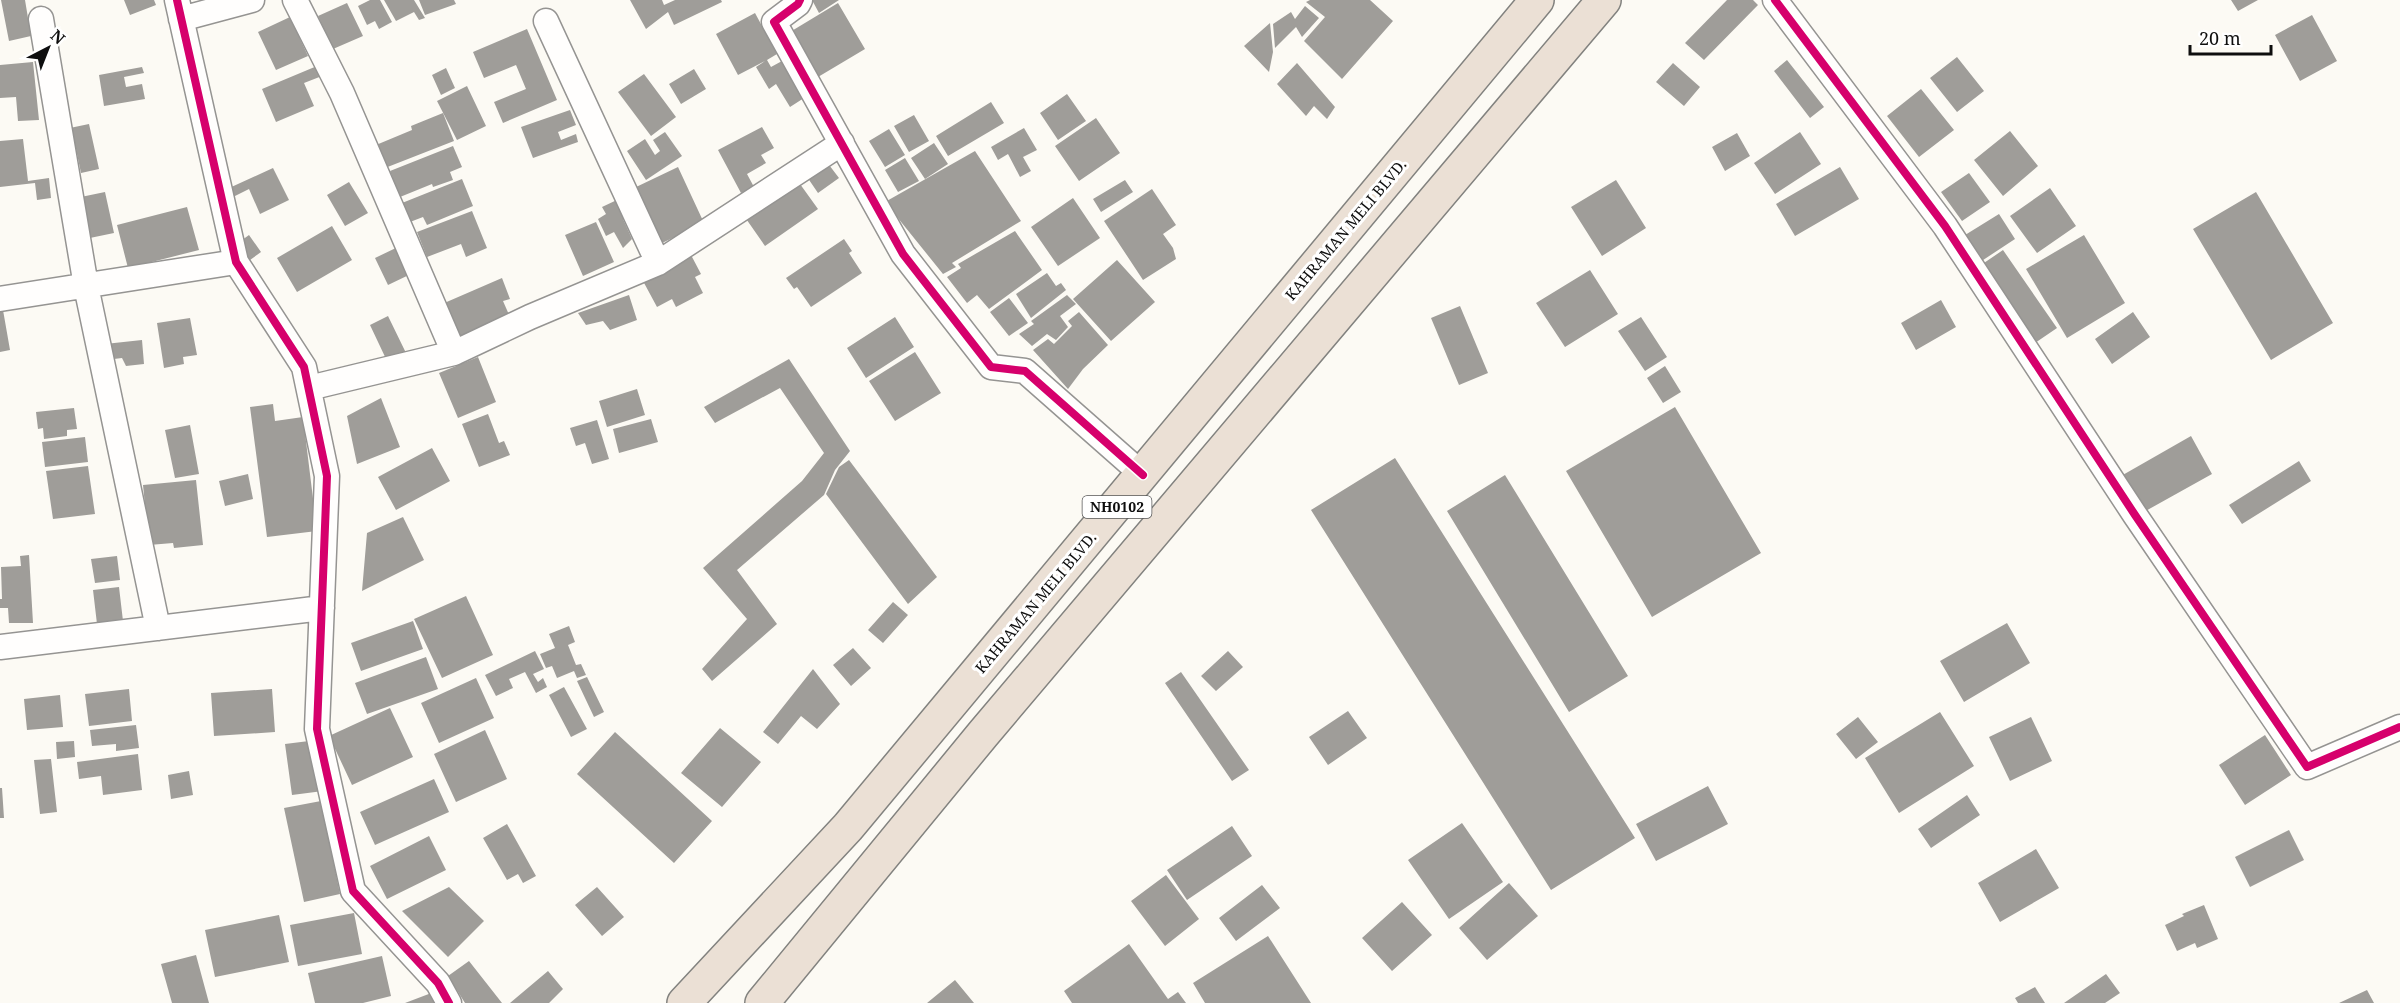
<svg xmlns="http://www.w3.org/2000/svg" width="2400" height="1003" viewBox="0 0 2400 1003" font-family="'Noto Serif',serif">
<style>
.building{fill:#9f9d99}
.lines{fill:none;stroke-linecap:round;stroke-linejoin:round}
.street-casing{stroke:#959492;stroke-width:27}
.highway-casing{stroke:#82827f;stroke-width:36}
.street{stroke:#fffefd;stroke-width:24}
.highway{stroke:#ebe0d5;stroke-width:33}
.cycleway-casing{stroke:#fff;stroke-width:11}
.cycleway{stroke:#d6006c;stroke-width:8}
.labels{text-anchor:middle;stroke-width:6;stroke-linejoin:round;paint-order:stroke}
.shield{fill:#fff;stroke:#565656;stroke-width:1.5}
.shield-label{font-size:14px;font-weight:bold;fill:#0e0e0e}
.street-label{font-size:15px;fill:#0e0e0e;stroke:#fff}
</style>
<rect width="100%" height="100%" fill="#fcfaf4"/>
<!-- building -->
<path class="building" d="M 1,0 L 25,0 L 31,36 L 9,41 Z
M 124,0 L 154,0 L 156,5 L 130,15 Z
M 370,0 L 380,0 L 392,22 L 379,29 L 375,21 L 367,25 L 358,6 Z
M 384,0 L 414,0 L 425,18 L 419,20 L 414,12 L 396,21 Z
M 419,0 L 454,0 L 456,4 L 425,15 Z
M 630,0 L 662,0 L 664,5 L 675,0 L 721,0 L 722,2 L 674,25 L 668,12 L 646,29 Z
M 812,0 L 839,0 L 819,13 Z
M 1310,0 L 1370,0 L 1393,21 L 1342,79 L 1304,41 L 1325,17 L 1306,2 Z
M 1727,0 L 1753,0 L 1758,5 L 1704,60 L 1685,43 Z
M 2231,0 L 2258,0 L 2238,11 Z
M 347,3 L 363,36 L 333,49 L 318,16 Z
M 838,3 L 865,49 L 818,77 L 790,32 Z
M 1305,6 L 1319,18 L 1302,37 L 1296,27 L 1275,48 L 1273,24 L 1291,12 L 1295,19 Z
M 755,13 L 777,54 L 767,60 L 771,67 L 782,61 L 804,98 L 790,107 L 776,84 L 769,89 L 756,67 L 765,61 L 738,75 L 716,34 Z
M 2312,15 L 2337,61 L 2300,81 L 2275,35 Z
M 290,17 L 308,56 L 276,70 L 258,32 Z
M 1270,23 L 1273,52 L 1269,72 L 1244,46 Z
M 527,29 L 557,100 L 503,123 L 494,102 L 526,89 L 516,65 L 484,78 L 473,52 Z
M 1957,57 L 1984,91 L 1957,112 L 1930,78 Z
M 1787,60 L 1824,107 L 1810,118 L 1774,71 Z
M 33,62 L 39,120 L 18,121 L 16,97 L 0,98 L 0,65 Z
M 1297,63 L 1335,107 L 1327,119 L 1314,106 L 1306,116 L 1277,84 Z
M 1673,63 L 1700,87 L 1684,106 L 1656,82 Z
M 317,66 L 322,76 L 304,83 L 314,106 L 276,122 L 262,89 Z
M 142,67 L 144,73 L 124,77 L 126,87 L 142,84 L 145,99 L 104,106 L 99,75 Z
M 446,68 L 455,88 L 441,95 L 432,75 Z
M 694,69 L 706,89 L 681,104 L 669,84 Z
M 644,74 L 676,117 L 651,136 L 618,92 Z
M 467,86 L 486,126 L 457,140 L 437,101 Z
M 1921,89 L 1954,130 L 1919,157 L 1887,116 Z
M 1067,94 L 1086,121 L 1058,140 L 1040,113 Z
M 991,102 L 1004,123 L 948,156 L 936,136 Z
M 570,110 L 576,125 L 558,132 L 561,140 L 576,134 L 578,142 L 533,158 L 521,127 Z
M 443,113 L 454,141 L 385,168 L 376,145 L 412,130 L 411,126 Z
M 914,115 L 929,141 L 909,152 L 894,126 Z
M 1096,118 L 1120,153 L 1079,181 L 1055,146 Z
M 89,124 L 99,169 L 81,173 L 76,149 L 66,151 L 65,129 Z
M 762,127 L 774,148 L 761,155 L 766,163 L 747,174 L 754,187 L 741,193 L 718,150 Z
M 1024,128 L 1037,150 L 1023,157 L 1031,171 L 1020,177 L 1008,154 L 998,160 L 991,147 Z
M 889,129 L 905,155 L 885,167 L 869,141 Z
M 2010,131 L 2038,166 L 2003,196 L 1974,160 Z
M 665,132 L 682,156 L 646,180 L 627,151 L 645,139 L 655,155 L 660,151 L 653,140 Z
M 1800,132 L 1821,164 L 1775,194 L 1754,163 Z
M 1737,133 L 1750,156 L 1725,171 L 1712,147 Z
M 23,139 L 28,181 L 49,178 L 51,198 L 37,200 L 35,183 L 0,187 L 0,141 Z
M 934,143 L 948,164 L 925,179 L 911,158 Z
M 453,146 L 462,167 L 450,172 L 453,180 L 433,187 L 432,184 L 400,197 L 390,171 Z
M 975,151 L 1021,221 L 952,263 L 956,267 L 943,274 L 885,202 Z
M 823,157 L 839,178 L 818,193 L 803,171 Z
M 905,158 L 919,181 L 898,192 L 885,170 Z
M 678,167 L 704,223 L 660,244 L 634,188 Z
M 1840,167 L 1859,199 L 1795,236 L 1776,204 Z
M 273,168 L 289,200 L 260,214 L 249,189 L 231,198 L 227,189 Z
M 1969,173 L 1990,202 L 1962,221 L 1941,192 Z
M 462,179 L 473,206 L 427,225 L 423,217 L 410,222 L 402,203 Z
M 1125,180 L 1133,192 L 1101,212 L 1093,199 Z
M 1616,180 L 1646,228 L 1602,256 L 1571,207 Z
M 349,182 L 368,213 L 345,226 L 327,195 Z
M 800,184 L 818,209 L 765,246 L 742,213 L 779,188 L 784,195 Z
M 2050,188 L 2076,226 L 2037,253 L 2010,216 Z
M 1152,189 L 1176,225 L 1163,234 L 1173,248 L 1176,259 L 1143,280 L 1104,221 Z
M 105,192 L 114,233 L 85,239 L 76,198 Z
M 2256,192 L 2333,323 L 2271,360 L 2193,229 Z
M 1073,198 L 1100,238 L 1058,266 L 1031,227 Z
M 619,199 L 628,217 L 623,219 L 632,239 L 623,248 L 614,232 L 606,236 L 598,219 L 606,214 L 602,207 Z
M 187,207 L 199,250 L 128,268 L 117,225 Z
M 472,211 L 487,248 L 466,257 L 461,244 L 427,257 L 417,232 Z
M 1999,214 L 2015,239 L 1974,266 L 1957,240 Z
M 596,222 L 614,262 L 583,276 L 565,235 Z
M 332,226 L 352,260 L 297,292 L 277,258 Z
M 1015,231 L 1042,270 L 989,309 L 977,295 L 967,303 L 947,277 L 961,268 L 958,264 Z
M 249,235 L 261,252 L 250,260 L 238,243 Z
M 2084,235 L 2125,303 L 2067,338 L 2026,269 Z
M 844,239 L 852,251 L 849,253 L 862,273 L 811,307 L 797,287 L 794,289 L 786,278 Z
M 400,246 L 413,273 L 388,285 L 375,258 Z
M 2003,250 L 2057,328 L 2035,343 L 1981,265 Z
M 691,255 L 701,274 L 695,277 L 703,293 L 676,307 L 672,299 L 657,307 L 643,281 Z
M 1117,260 L 1155,302 L 1111,341 L 1073,299 Z
M 1590,270 L 1618,314 L 1565,347 L 1536,303 Z
M 1047,273 L 1056,286 L 1061,283 L 1066,290 L 1031,318 L 1016,294 Z
M 502,278 L 510,299 L 503,301 L 510,317 L 457,339 L 442,304 Z
M 629,295 L 637,320 L 610,330 L 603,321 L 586,325 L 578,313 Z
M 1067,295 L 1076,304 L 1060,316 L 1068,327 L 1056,340 L 1047,334 L 1032,346 L 1019,334 L 1034,324 L 1031,321 Z
M 1009,298 L 1028,323 L 1009,336 L 990,312 Z
M 1941,300 L 1956,327 L 1916,350 L 1901,323 Z
M 1460,306 L 1488,373 L 1459,385 L 1431,318 Z
M 0,310 L 3,310 L 10,350 L 0,352 Z
M 1079,312 L 1108,345 L 1083,369 L 1068,389 L 1033,350 L 1048,339 L 1054,344 L 1072,326 L 1068,321 Z
M 2133,312 L 2150,337 L 2112,364 L 2095,339 Z
M 388,316 L 406,353 L 387,361 L 370,325 Z
M 895,317 L 914,347 L 866,378 L 847,348 Z
M 1641,317 L 1667,357 L 1645,371 L 1618,331 Z
M 190,318 L 197,355 L 183,357 L 184,364 L 164,368 L 157,323 Z
M 142,340 L 144,364 L 126,366 L 122,358 L 106,360 L 105,344 Z
M 915,352 L 941,393 L 895,421 L 869,381 Z
M 478,357 L 496,402 L 458,418 L 439,373 Z
M 789,359 L 850,451 L 835,470 L 824,495 L 737,570 L 777,624 L 712,681 L 702,669 L 747,619 L 703,568 L 802,481 L 824,453 L 780,388 L 715,423 L 704,407 Z
M 1665,366 L 1681,392 L 1663,403 L 1647,378 Z
M 637,389 L 645,415 L 607,427 L 599,401 Z
M 381,398 L 400,447 L 357,464 L 347,416 Z
M 273,404 L 275,421 L 303,417 L 317,531 L 267,537 L 250,407 Z
M 1675,407 L 1761,553 L 1652,617 L 1566,471 Z
M 74,408 L 77,429 L 67,430 L 67,436 L 44,439 L 43,428 L 38,429 L 36,412 Z
M 488,414 L 499,443 L 504,441 L 510,455 L 479,467 L 462,424 Z
M 651,419 L 658,442 L 619,453 L 613,429 Z
M 597,420 L 609,459 L 592,464 L 585,443 L 576,446 L 570,428 Z
M 190,425 L 199,474 L 175,478 L 165,430 Z
M 2191,436 L 2212,474 L 2142,513 L 2121,476 Z
M 85,437 L 88,462 L 45,467 L 42,442 Z
M 432,448 L 450,481 L 396,510 L 378,477 Z
M 1395,458 L 1635,838 L 1551,890 L 1311,510 Z
M 849,460 L 937,577 L 908,604 L 826,494 L 839,467 Z
M 2299,461 L 2311,481 L 2242,524 L 2229,505 Z
M 88,466 L 95,514 L 53,519 L 46,471 Z
M 248,474 L 253,499 L 225,506 L 219,481 Z
M 1505,475 L 1628,676 L 1569,712 L 1447,511 Z
M 196,480 L 203,545 L 174,548 L 173,543 L 149,545 L 143,485 Z
M 403,517 L 424,560 L 362,591 L 367,533 Z
M 29,555 L 33,623 L 9,623 L 8,608 L 0,608 L 0,599 L 2,599 L 1,567 L 21,566 L 20,556 Z
M 117,556 L 120,580 L 95,583 L 91,559 Z
M 119,587 L 123,621 L 97,624 L 93,590 Z
M 466,596 L 493,655 L 442,678 L 414,619 Z
M 893,602 L 908,615 L 883,643 L 868,630 Z
M 413,621 L 423,649 L 361,671 L 351,643 Z
M 2007,623 L 2030,663 L 1964,702 L 1940,661 Z
M 569,626 L 575,642 L 568,645 L 576,665 L 581,664 L 586,675 L 577,678 L 574,671 L 557,678 L 552,666 L 546,668 L 540,654 L 555,648 L 549,634 Z
M 853,648 L 871,668 L 851,686 L 833,665 Z
M 535,651 L 544,669 L 533,674 L 538,682 L 543,678 L 547,687 L 536,693 L 525,672 L 509,679 L 513,688 L 496,696 L 485,675 Z
M 1228,651 L 1243,667 L 1216,691 L 1201,676 Z
M 426,657 L 438,689 L 367,714 L 355,683 Z
M 813,669 L 840,704 L 817,729 L 801,716 L 778,744 L 763,732 Z
M 1181,672 L 1249,770 L 1232,781 L 1165,683 Z
M 587,677 L 604,712 L 594,717 L 577,681 Z
M 476,678 L 494,718 L 439,743 L 421,703 Z
M 564,687 L 587,729 L 571,737 L 549,695 Z
M 129,689 L 132,721 L 89,726 L 85,694 Z
M 272,689 L 275,732 L 214,736 L 211,693 Z
M 60,695 L 63,727 L 27,730 L 24,699 Z
M 390,708 L 413,757 L 352,785 L 329,736 Z
M 1348,711 L 1367,738 L 1328,765 L 1309,737 Z
M 1940,712 L 1974,766 L 1899,813 L 1865,758 Z
M 1858,717 L 1878,742 L 1856,759 L 1836,734 Z
M 2031,717 L 2052,761 L 2010,781 L 1989,737 Z
M 136,725 L 139,748 L 116,751 L 116,744 L 92,746 L 90,730 Z
M 720,728 L 761,762 L 722,807 L 681,773 Z
M 485,730 L 507,779 L 456,802 L 434,754 Z
M 615,732 L 712,821 L 674,863 L 577,774 Z
M 2265,735 L 2291,775 L 2245,805 L 2219,765 Z
M 317,740 L 323,791 L 292,795 L 285,744 Z
M 74,741 L 75,757 L 57,759 L 56,742 Z
M 138,754 L 142,790 L 103,795 L 101,776 L 79,779 L 77,762 Z
M 51,759 L 57,812 L 40,814 L 34,760 Z
M 189,771 L 193,795 L 171,799 L 168,775 Z
M 434,779 L 449,812 L 375,845 L 360,812 Z
M 1708,786 L 1728,824 L 1656,861 L 1636,824 Z
M 0,788 L 2,788 L 4,818 L 0,818 Z
M 1967,795 L 1980,815 L 1931,848 L 1918,829 Z
M 321,801 L 340,894 L 304,902 L 284,808 Z
M 1462,823 L 1503,882 L 1449,919 L 1408,860 Z
M 507,824 L 536,876 L 523,883 L 518,874 L 507,880 L 483,838 Z
M 1232,826 L 1252,856 L 1187,900 L 1167,870 Z
M 2289,830 L 2304,860 L 2250,887 L 2235,857 Z
M 429,836 L 446,870 L 387,899 L 370,866 Z
M 2036,849 L 2059,888 L 2000,922 L 1978,883 Z
M 1166,875 L 1199,919 L 1165,946 L 1131,901 Z
M 1509,883 L 1538,916 L 1487,960 L 1459,928 Z
M 1262,885 L 1280,908 L 1236,941 L 1219,918 Z
M 449,887 L 484,921 L 448,957 L 402,911 Z
M 597,887 L 624,917 L 602,936 L 575,905 Z
M 1402,902 L 1432,935 L 1392,971 L 1362,938 Z
M 2204,905 L 2218,939 L 2197,948 L 2195,943 L 2177,951 L 2165,925 L 2184,916 L 2182,914 Z
M 354,913 L 362,954 L 298,966 L 290,925 Z
M 279,915 L 289,962 L 215,977 L 205,930 Z
M 1268,936 L 1311,1003 L 1205,1003 L 1193,983 Z
M 1129,944 L 1168,999 L 1178,992 L 1186,1003 L 1072,1003 L 1064,991 Z
M 196,955 L 209,1003 L 172,1003 L 161,964 Z
M 382,956 L 391,996 L 363,1003 L 315,1003 L 308,973 Z
M 469,961 L 502,1003 L 465,1003 L 448,976 Z
M 548,971 L 563,989 L 549,1003 L 510,1003 Z
M 2106,974 L 2120,993 L 2105,1003 L 2064,1003 Z
M 955,980 L 974,1003 L 927,1003 Z
M 2035,987 L 2045,1003 L 2018,1003 L 2015,998 Z
M 2367,990 L 2374,1003 L 2339,1003 Z
M 434,992 L 438,1003 L 405,1003 Z"/>
<g class="lines">
<!-- street casing -->
<g class="street-casing">
<path id="street" d="M 177,0 L 236,262 L 304,367 L 327,476 L 317,729 L 353,891 L 438,983 L 449,1003
M 295,0 L 342,93 L 454,353
M 800,0 L 798,4 L 774,22 L 903,254 L 991,367 L 1025,371 L 1143,475
M 1775,0 L 1945,226 L 2135,515 L 2307,767 L 2400,727
M 41,19 L 86,286 L 158,628
M 181,19 L 252,0
M 546,21 L 658,263
M 0,299 L 236,262
M 309,388 L 454,353 L 530,317 L 658,263 L 842,143
M 0,647 L 322,608"/>
</g>
<!-- highway casing -->
<g class="highway-casing">
<path id="highway" d="M 684,1003 L 848,827 L 1537,0
M 762,1003 L 983,734 L 1604,0"/>
</g>
<!-- street -->
<use href="#street" class="street"/>
<!-- highway -->
<use href="#highway" class="highway"/>
<!-- cycleway casing -->
<g class="cycleway-casing">
<path id="cycleway" d="M 177,0 L 236,262 L 304,367 L 327,476 L 317,729 L 353,891 L 438,983 L 449,1003
M 800,0 L 798,4 L 774,22 L 903,254 L 991,367 L 1025,371 L 1143,475
M 1775,0 L 1945,226 L 2135,515 L 2307,767 L 2400,727"/>
</g>
<!-- cycleway -->
<use href="#cycleway" class="cycleway"/>
</g>
<g class="labels">
<!-- shield labels -->
<rect class="shield" x="1082.5" y="496" width="69" height="22" rx="4.5"/>
<g class="shield-label">
<text x="1117" y="512">NH0102</text>
</g>
<!-- street labels -->
<g class="street-label">
<text transform="translate(1346 230) rotate(-50)" y="5">KAHRAMAN MELI BLVD.</text>
<text transform="translate(1036 603) rotate(-50)" y="5">KAHRAMAN MELI BLVD.</text>
</g>
</g>
<!-- north arrow -->
<g transform="translate(48 48) rotate(42)" stroke="#ffffff" stroke-width="4.5" paint-order="stroke">
<path d="M0-4.5L10 22L0 15L-10 22Z" fill="#0e0e0e"/>
<text y="-9" font-size="16" font-weight="bold" text-anchor="middle" fill="#0e0e0e">N</text>
</g>
<!-- scale -->
<path d="M2190 45v9h81v-9" fill="none" stroke="#0e0e0e" stroke-width="3"/>
<text x="2199" y="45" font-size="18" fill="#0e0e0e" stroke="#ffffff" stroke-width="4.5" paint-order="stroke">20 m</text>
</svg>
